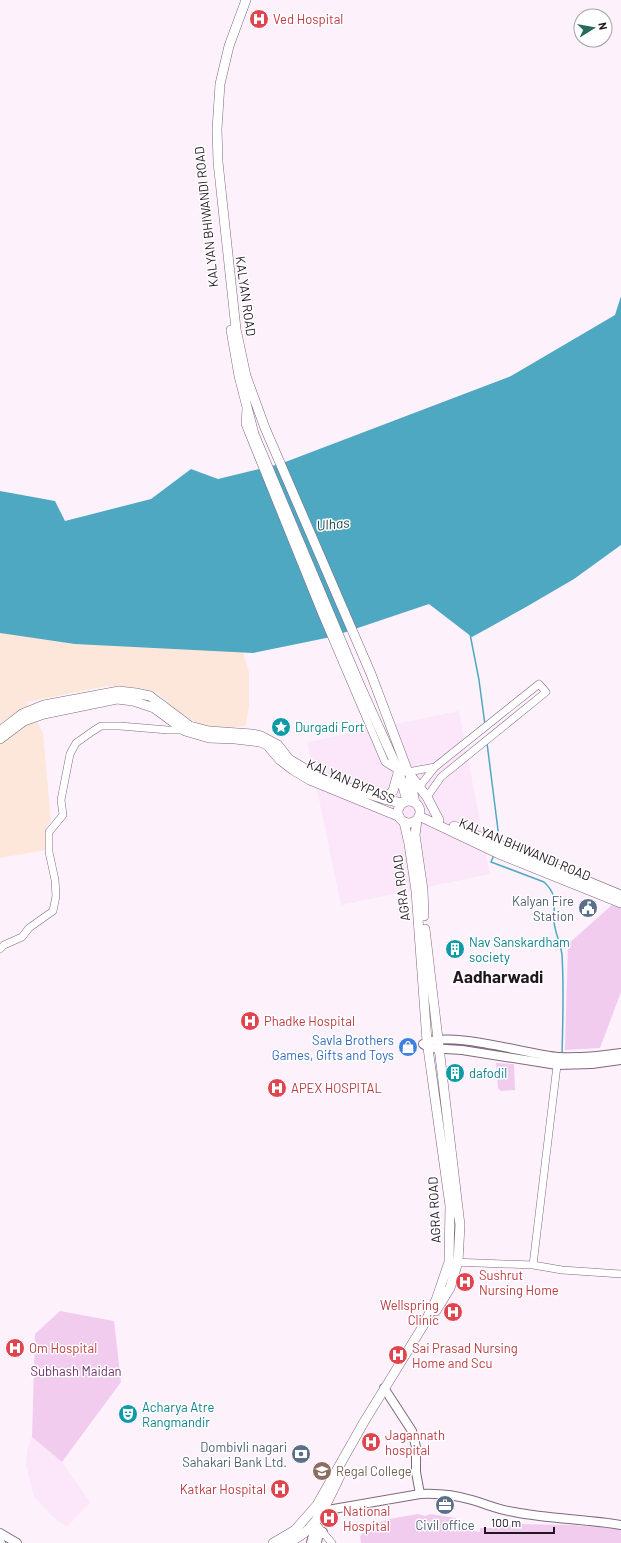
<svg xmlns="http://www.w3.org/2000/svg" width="621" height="1543" viewBox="0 0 621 1543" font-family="Barlow,sans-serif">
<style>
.built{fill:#fbe7f9}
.industrial{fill:#fde7da}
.green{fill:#f1ccee}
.water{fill:#4ea8c1}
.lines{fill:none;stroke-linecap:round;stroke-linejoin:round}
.stream{stroke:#4ea8c1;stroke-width:1.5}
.tertiary-casing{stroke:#80687f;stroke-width:8}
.secondary-casing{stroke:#80687f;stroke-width:10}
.primary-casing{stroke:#80687f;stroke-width:10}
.trunk-casing{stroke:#80687f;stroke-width:10}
.tertiary{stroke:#fff;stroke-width:7}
.secondary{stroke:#fff;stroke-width:8}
.primary{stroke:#fff;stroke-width:9}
.trunk{stroke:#fff;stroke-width:9}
.labels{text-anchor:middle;stroke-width:3;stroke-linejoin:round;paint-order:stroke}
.health-label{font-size:13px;fill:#be3a42;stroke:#fff;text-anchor:start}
.street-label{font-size:13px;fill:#20171f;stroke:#fff}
.culture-label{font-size:13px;fill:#0d838f;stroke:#fff;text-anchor:start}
.service-label{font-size:13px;fill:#4e5e75;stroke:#fff;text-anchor:end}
.shop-label{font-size:13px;fill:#366cbe;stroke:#fff;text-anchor:end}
.park-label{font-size:13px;fill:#6d2d6a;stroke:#fff}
.education-label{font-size:13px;fill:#785e54;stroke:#fff;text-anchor:start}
.water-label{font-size:14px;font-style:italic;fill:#153f4a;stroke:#fff}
.district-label{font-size:17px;font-weight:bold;fill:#20171f;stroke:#fff}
</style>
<rect width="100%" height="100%" fill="#fdf2fc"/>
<!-- built -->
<path class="built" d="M 459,711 L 490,874 L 341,905 L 307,742 Z
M 32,1437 L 62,1462 L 90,1502 L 67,1527 L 53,1517 L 34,1497 L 26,1465 L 27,1450 Z"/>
<!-- industrial -->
<path class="industrial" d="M 0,631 L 242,649 L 249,672 L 249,706 L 246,726 L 229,728 L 200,725 L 175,709 L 159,694 L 140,688 L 107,686 L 27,702 L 43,733 L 51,821 L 47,826 L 46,850 L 0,858 Z"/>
<!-- green -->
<path class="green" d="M 612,905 L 621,908 L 621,992 L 600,1048 L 565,1050 L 568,944 Z
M 496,1063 L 514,1064 L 515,1090 L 501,1091 L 498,1088 Z
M 60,1311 L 114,1321 L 121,1382 L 62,1462 L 32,1437 L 35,1334 Z
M 418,1514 L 425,1516 L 430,1514 L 456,1518 L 456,1528 L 480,1532 L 480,1528 L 494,1528 L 515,1524 L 572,1525 L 621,1529 L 621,1543 L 361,1543 L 360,1537 C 371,1519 398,1518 418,1514 Z"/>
<!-- water -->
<path class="water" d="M 621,296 L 621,545 L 574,579 L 526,607 L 472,637 L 429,604 L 331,637 L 253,653 L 75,644 L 0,633 L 0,491 L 55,501 L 65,521 L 151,499 L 191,469 L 218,479 L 280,464 L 511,376 L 615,315 Z"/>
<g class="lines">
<!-- stream -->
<path class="stream" d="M 470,634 L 479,680 L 485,725
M 487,743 L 499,838 L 498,840
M 494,855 L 491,862 L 544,882 C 559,896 553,905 554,922 C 555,933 561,944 562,955 C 564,988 563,1021 562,1054"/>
<!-- tertiary casing -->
<g class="tertiary-casing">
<path id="tertiary" d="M 246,409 L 245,424 L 321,612 L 385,762 L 398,770
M 408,772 L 435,767
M 419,787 L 435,767 L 539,684 L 546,692 L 441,777 L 427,797
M 0,949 L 4,945 L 22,937 L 29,928 L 53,911 L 56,896 L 55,880 L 49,852 L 49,832 L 63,815 L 61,800 L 70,754 L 76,743 L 93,731 L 101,726 L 120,726 L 168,730 L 186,730
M 453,1262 L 533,1265 L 562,1270 L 621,1274
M 533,1265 L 558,1057
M 320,1529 L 332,1543"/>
</g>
<!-- secondary casing -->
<g class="secondary-casing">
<path id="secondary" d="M 621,1053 C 601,1056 580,1058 559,1057 C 528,1055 448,1029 423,1044 L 429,1048 L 462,1050 L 557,1065 L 592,1064 L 621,1060
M 384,1388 L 412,1431 L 416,1447 L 416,1472 L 420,1494
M 322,1511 L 420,1494 C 438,1493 455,1495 472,1500 C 486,1504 499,1510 514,1512 C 549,1519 585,1519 621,1525
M 0,1533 L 17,1543
M 0,1542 L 1,1543
M 311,1543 L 314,1531 L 318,1527
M 317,1543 L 318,1537 L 323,1532"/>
</g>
<!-- primary casing -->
<g class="primary-casing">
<path id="primary" d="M 0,731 L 22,714 L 44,705 L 119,691 L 136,693 L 150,696 L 190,726 L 209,731 L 252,734 L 261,736 L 278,745 L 289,759 L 322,779 L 384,799 L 402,803
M 0,739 L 24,721 L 44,714 L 117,699 L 133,701 L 154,708 L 185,731 L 209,738 L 235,739 L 260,742 L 267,745 L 280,760 L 293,770 L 310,780 L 398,816
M 417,820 L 415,835 L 423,890 L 424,916
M 425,929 L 460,1225 L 458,1262 L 450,1288 L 436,1311
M 273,1543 L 295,1530 L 317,1505 L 364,1422 L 423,1326 L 436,1300 L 449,1262 L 450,1206 L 427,1041 L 416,891 L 409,844 L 404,822
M 286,1543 C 291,1541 296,1539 300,1536 C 320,1523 330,1496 340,1476"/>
</g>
<!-- trunk casing -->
<g class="trunk-casing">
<path id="trunk" d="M 246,0 L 229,46 L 220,84 L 217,129 L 218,162 L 236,329 L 246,376 L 265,428 L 371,674 L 408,772 L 427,797 L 439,820
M 231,330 L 239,376 L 254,434 L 358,681 L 399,772 L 407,801
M 410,779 L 415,803
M 384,799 L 393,791 L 398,773
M398 812a11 11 0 1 1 22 0a11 11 0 1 1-22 0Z
M 419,816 L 499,854 L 621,903
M 454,826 L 621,895"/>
</g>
<!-- tertiary -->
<use href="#tertiary" class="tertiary"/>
<!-- secondary -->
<use href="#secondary" class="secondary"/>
<!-- primary -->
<use href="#primary" class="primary"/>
<!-- trunk -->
<use href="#trunk" class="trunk"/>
</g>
<!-- icons -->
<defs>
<g id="hospital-disc" transform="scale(1)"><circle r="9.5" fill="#e0444e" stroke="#fff"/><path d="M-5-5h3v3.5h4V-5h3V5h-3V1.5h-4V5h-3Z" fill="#fff"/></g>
<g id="sight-disc" transform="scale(1)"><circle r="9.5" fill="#0f9aa8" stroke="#fff"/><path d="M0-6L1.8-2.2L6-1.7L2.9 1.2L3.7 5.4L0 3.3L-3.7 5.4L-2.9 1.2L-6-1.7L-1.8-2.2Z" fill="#fff"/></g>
<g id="civic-disc" transform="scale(1)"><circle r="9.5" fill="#5c6f8a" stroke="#fff"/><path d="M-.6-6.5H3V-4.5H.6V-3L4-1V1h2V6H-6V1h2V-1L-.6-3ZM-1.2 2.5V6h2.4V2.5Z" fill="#fff"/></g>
<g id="building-disc" transform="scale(1)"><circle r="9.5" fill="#0f9aa8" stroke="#fff"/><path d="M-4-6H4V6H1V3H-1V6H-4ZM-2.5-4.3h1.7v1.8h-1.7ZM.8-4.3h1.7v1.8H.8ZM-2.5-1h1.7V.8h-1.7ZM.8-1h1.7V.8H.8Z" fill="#fff"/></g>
<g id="shop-disc" transform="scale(1)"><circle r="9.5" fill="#3f7fe0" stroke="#fff"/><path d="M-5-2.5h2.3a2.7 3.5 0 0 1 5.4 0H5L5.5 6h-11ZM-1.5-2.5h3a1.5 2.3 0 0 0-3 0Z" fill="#fff"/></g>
<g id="theatre-disc" transform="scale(1)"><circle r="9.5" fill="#0f9aa8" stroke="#fff"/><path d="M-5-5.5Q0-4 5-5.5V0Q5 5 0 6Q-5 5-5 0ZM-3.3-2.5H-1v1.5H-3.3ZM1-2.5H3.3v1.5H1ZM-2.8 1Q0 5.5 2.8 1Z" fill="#fff"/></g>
<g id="bank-disc" transform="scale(1)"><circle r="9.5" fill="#5c6f8a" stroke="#fff"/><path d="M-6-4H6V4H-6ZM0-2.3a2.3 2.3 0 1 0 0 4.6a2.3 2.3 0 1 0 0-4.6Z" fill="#fff"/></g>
<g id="university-disc" transform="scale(1)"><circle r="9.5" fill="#8d6e63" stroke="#fff"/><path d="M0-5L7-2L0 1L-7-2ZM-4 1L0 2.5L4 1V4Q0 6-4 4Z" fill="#fff"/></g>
<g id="office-disc" transform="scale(1)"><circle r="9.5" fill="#5c6f8a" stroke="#fff"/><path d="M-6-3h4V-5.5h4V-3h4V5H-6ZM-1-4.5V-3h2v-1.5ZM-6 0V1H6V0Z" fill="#fff"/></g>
</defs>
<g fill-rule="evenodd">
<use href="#hospital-disc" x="259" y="19"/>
<use href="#sight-disc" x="281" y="727"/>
<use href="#civic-disc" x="588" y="908"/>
<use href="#building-disc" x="455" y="949"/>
<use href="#hospital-disc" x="250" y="1021"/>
<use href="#shop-disc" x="408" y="1047"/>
<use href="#building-disc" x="455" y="1073"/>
<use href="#hospital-disc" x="277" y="1088"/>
<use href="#hospital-disc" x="465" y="1282"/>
<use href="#hospital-disc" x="453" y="1312"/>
<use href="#hospital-disc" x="15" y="1348"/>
<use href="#hospital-disc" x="398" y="1355"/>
<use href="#theatre-disc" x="128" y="1414"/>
<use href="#hospital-disc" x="371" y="1442"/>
<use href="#bank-disc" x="301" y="1454"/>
<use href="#university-disc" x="322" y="1471"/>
<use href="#hospital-disc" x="280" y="1489"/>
<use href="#office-disc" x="445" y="1505"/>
<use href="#hospital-disc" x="329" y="1518"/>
</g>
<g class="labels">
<!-- health labels -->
<g class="health-label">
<text x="273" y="24">Ved Hospital</text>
<text x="264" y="1026">Phadke Hospital</text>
<text x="291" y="1093">APEX HOSPITAL</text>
<text x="479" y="1280">Sushrut<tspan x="479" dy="15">Nursing Home</tspan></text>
<text x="439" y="1310" text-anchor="end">Wellspring<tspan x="439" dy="15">Clinic</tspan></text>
<text x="29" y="1353">Om Hospital</text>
<text x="412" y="1353">Sai Prasad Nursing<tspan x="412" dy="15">Home and Scu</tspan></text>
<text x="385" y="1440">Jagannath<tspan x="385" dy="15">hospital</tspan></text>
<text x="266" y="1494" text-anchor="end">Katkar Hospital</text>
<text x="343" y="1516">National<tspan x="343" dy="15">Hospital</tspan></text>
</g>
<!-- street labels -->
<g class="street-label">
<text transform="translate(206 217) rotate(-96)" y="5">KALYAN BHIWANDI ROAD</text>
<text transform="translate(246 296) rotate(82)" y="5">KALYAN ROAD</text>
<text transform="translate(351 781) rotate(23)" y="5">KALYAN BYPASS</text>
<text transform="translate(525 849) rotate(23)" y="5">KALYAN BHIWANDI ROAD</text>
<text transform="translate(401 888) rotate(-97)" y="5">AGRA ROAD</text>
<text transform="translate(434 1210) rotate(-93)" y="5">AGRA ROAD</text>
</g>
<!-- culture labels -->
<g class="culture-label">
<text x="295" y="732">Durgadi Fort</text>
<text x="469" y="947">Nav Sanskardham<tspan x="469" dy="15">society</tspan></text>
<text x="469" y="1078">dafodil</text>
<text x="142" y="1412">Acharya Atre<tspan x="142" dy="15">Rangmandir</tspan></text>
</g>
<!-- service labels -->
<g class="service-label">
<text x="574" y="906">Kalyan Fire<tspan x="574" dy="15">Station</tspan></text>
<text x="287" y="1452">Dombivli nagari<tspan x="287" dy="15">Sahakari Bank Ltd.</tspan></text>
<text x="445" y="1530" text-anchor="middle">Civil office</text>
</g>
<!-- shop labels -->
<g class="shop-label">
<text x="394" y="1045">Savla Brothers<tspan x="394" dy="15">Games, Gifts and Toys</tspan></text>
</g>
<!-- park labels -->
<g class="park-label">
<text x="76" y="1376">Subhash Maidan</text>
</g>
<!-- education labels -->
<g class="education-label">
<text x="336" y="1476">Regal College</text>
</g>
<!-- water labels -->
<g class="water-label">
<text transform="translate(333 524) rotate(-6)" y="5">Ulhas</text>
</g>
<!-- district labels -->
<g class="district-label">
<text x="498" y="983">Aadharwadi</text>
</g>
</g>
<!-- north arrow -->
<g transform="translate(593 28) rotate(79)"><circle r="19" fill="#ffffff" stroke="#a6a2a5"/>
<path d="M0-3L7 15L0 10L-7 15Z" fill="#266a5c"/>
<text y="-6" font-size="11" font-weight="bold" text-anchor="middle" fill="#20171f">N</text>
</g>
<!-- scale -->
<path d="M485 1527v6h69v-6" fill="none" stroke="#20171f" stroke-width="2"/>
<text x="491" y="1527" font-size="12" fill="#20171f" stroke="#ffffff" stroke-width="3" paint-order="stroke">100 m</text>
</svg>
